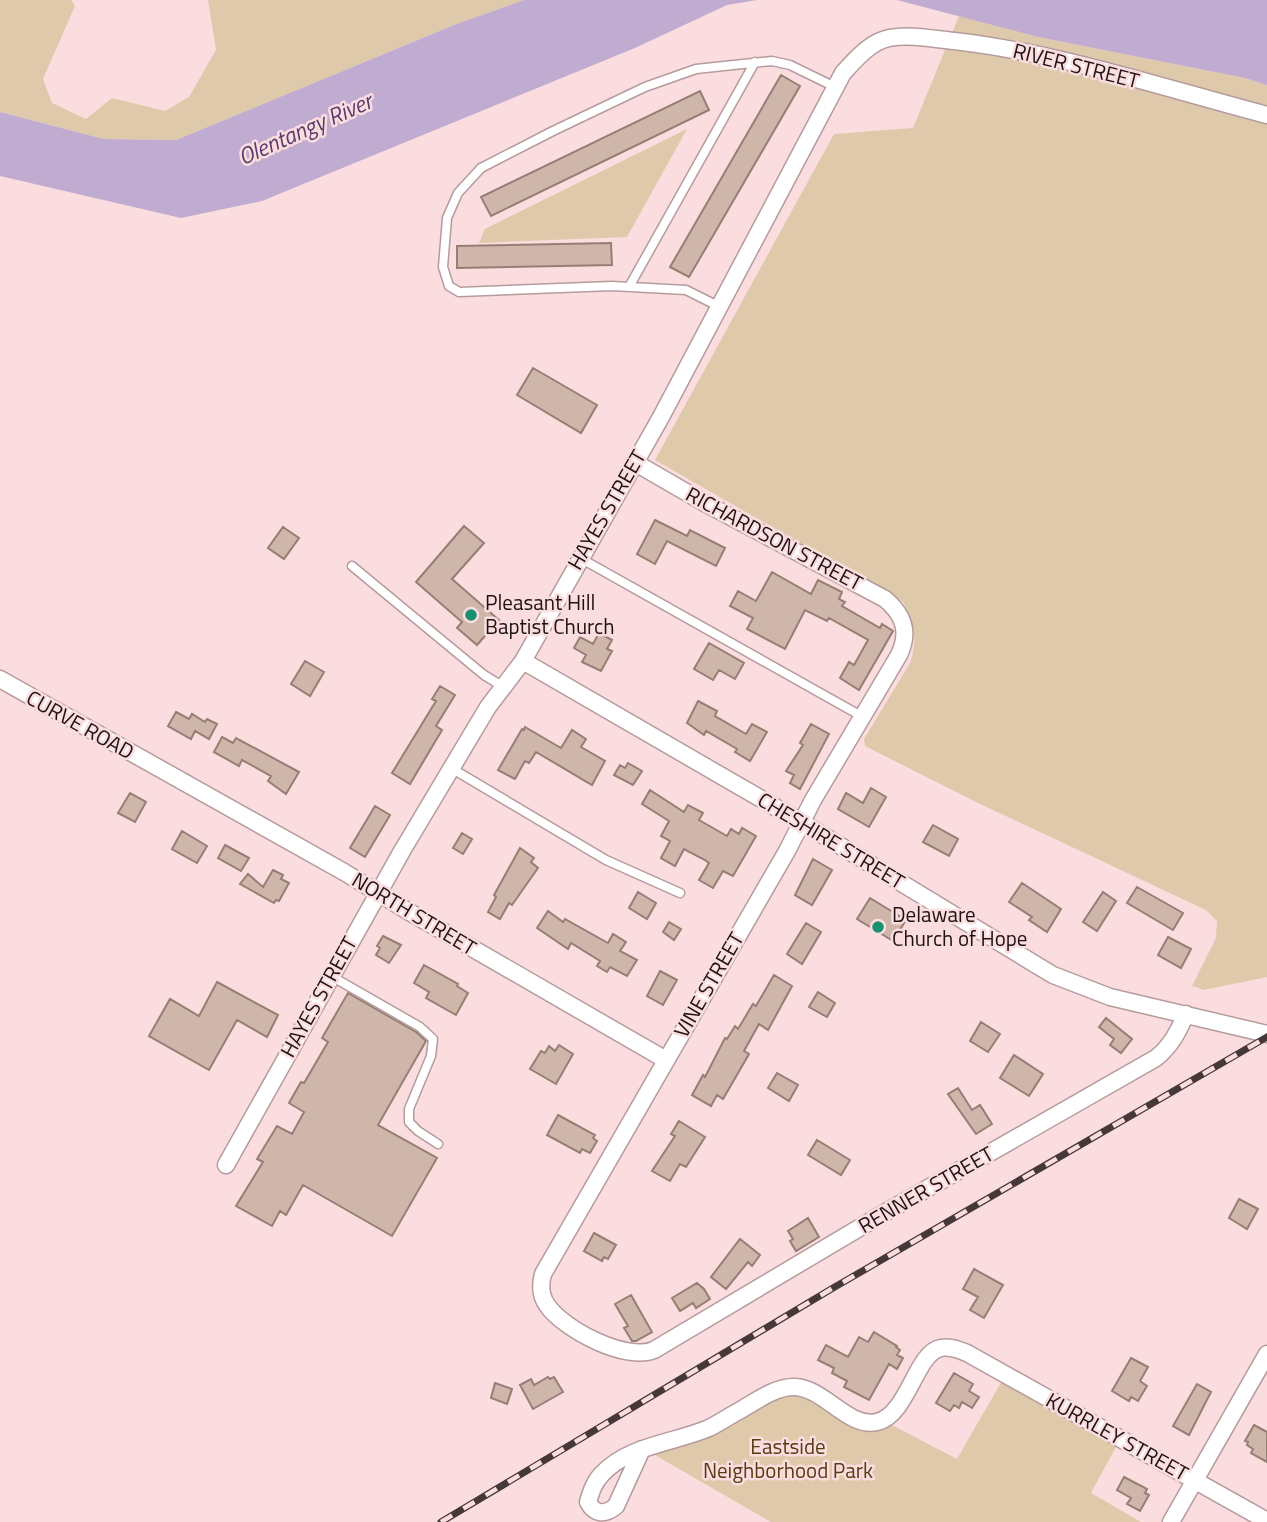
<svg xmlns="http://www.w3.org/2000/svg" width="1267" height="1522" viewBox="0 0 1267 1522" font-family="'Titillium Web',sans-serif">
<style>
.green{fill:#dfc9ab}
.water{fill:#c1acd1}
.building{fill:#cfb6ab;stroke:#957e73;stroke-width:2}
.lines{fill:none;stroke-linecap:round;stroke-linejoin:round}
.service-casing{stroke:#b69b9d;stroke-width:11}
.minor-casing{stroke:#b69b9d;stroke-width:19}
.service{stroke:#fff;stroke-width:8}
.minor{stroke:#fff;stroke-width:16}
.rail-casing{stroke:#463839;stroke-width:7}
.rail{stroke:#fbdddf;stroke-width:4.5;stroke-dasharray:13;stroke-linecap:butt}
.poi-dot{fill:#1a8f71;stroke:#fbdddf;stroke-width:2.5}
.labels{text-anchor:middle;stroke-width:5;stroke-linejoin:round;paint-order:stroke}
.street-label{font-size:21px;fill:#1d1314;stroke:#fbdddf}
.poi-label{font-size:21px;fill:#1d1314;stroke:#fbdddf;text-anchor:start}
.park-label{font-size:21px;fill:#563c10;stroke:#fbdddf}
.water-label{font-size:23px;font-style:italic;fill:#583c6d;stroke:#fbdddf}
</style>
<rect width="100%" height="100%" fill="#fbdddf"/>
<!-- green -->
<path class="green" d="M 0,0 L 71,0 L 75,6 L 43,79 L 52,103 L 86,119 L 112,98 L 165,111 L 189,97 L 216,50 L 208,0 L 524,0 L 454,25 L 176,140 L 104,139 L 0,112 Z
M 959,16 L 1038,37 L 1245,78 L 1267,85 L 1267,977 L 1204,990 L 1192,986 L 1216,938 L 1217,921 L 1206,910 L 976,802 L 865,746 L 864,739 L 910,663 C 918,641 914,622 903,602 L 655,460 L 834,134 L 913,128 Z
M 687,129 L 627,237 L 479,243 L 485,229 Z
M 1003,1379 L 1118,1443 L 1091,1493 L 1141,1522 L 771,1522 L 648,1451 L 771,1398 L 796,1392 L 888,1423 L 957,1459 Z"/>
<!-- water -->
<path class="water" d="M 524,0 L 757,0 L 727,5 L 635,48 L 262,201 L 181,218 L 0,176 L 0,112 L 104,139 L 176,140 L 454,25 Z
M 897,0 L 1267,0 L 1267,85 L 1245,78 L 1038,37 Z"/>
<!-- building -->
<path class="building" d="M 781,75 L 800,86 L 689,277 L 670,267 Z
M 700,91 L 709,110 L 491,216 L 481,197 Z
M 611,243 L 612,265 L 457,268 L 457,246 Z
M 533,368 L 597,405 L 581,433 L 517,395 Z
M 655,520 L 687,536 L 690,530 L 725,548 L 716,566 L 667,541 L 655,564 L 637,554 Z
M 464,526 L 484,543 L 452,579 L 499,620 L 477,645 L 457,628 L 462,622 L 416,582 Z
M 283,527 L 299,538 L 284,559 L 268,548 Z
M 772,572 L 811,594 L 818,580 L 842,592 L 839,599 L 845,602 L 842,606 L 880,628 L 882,624 L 893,631 L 859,690 L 840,678 L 849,662 L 854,665 L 868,640 L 829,618 L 827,621 L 805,610 L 785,649 L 747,629 L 753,618 L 730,606 L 738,591 L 756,601 Z
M 599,633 L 612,640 L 607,649 L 612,651 L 601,671 L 582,662 L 586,655 L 574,648 L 580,637 L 593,644 Z
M 709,643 L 744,663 L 735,679 L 719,670 L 713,680 L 694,669 Z
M 305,661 L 324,672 L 310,696 L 291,684 Z
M 440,686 L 455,695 L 436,726 L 442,730 L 410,784 L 392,773 L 436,701 L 432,699 Z
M 698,701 L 717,711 L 715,716 L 746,734 L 752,724 L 767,732 L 750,761 L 735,752 L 737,749 L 706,731 L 704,735 L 687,723 Z
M 176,712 L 189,719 L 192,714 L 205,722 L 207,719 L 217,724 L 209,739 L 195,731 L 191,739 L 168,726 Z
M 811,724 L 829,734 L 800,789 L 790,783 L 794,775 L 786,771 L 803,745 L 800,743 Z
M 525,727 L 561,748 L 572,730 L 586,739 L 581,747 L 605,761 L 592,785 L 536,752 L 529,763 L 525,761 L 515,779 L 498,770 L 522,729 L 524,730 Z
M 222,737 L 233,743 L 236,738 L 299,772 L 286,794 L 268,781 L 271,776 L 242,760 L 239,766 L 214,752 Z
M 628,763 L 642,771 L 633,785 L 614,775 L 620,765 L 625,768 Z
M 871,788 L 886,797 L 869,827 L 838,809 L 846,793 L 863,803 Z
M 650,790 L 684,812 L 688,805 L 703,813 L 699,820 L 727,836 L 731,829 L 739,834 L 742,828 L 756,836 L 733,876 L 723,871 L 713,888 L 699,880 L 709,863 L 705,860 L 684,849 L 675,866 L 661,858 L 670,841 L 661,836 L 669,821 L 642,804 Z
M 130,793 L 146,802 L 135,822 L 118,813 Z
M 375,806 L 390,815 L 365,857 L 350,848 Z
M 933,825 L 958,839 L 949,856 L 923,842 Z
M 182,831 L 207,846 L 197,863 L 172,849 Z
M 462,833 L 472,839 L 463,854 L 453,848 Z
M 225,845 L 249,858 L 241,871 L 218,858 Z
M 520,848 L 534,858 L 531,862 L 538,868 L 512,905 L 509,903 L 500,919 L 488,912 L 496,897 L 494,895 Z
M 813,859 L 832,870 L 812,905 L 795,895 Z
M 273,870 L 283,875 L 281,879 L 289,883 L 279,901 L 276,900 L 274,903 L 240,884 L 248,874 L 263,887 Z
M 1022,883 L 1061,909 L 1047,932 L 1029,920 L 1032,917 L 1009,902 Z
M 1137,887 L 1183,913 L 1173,930 L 1127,903 Z
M 638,892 L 656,903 L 647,919 L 629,908 Z
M 1103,892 L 1116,901 L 1097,931 L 1083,922 Z
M 870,898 L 906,920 L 893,941 L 857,919 Z
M 548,911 L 563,922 L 565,919 L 608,943 L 613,934 L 626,942 L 620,951 L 637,960 L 627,976 L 610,967 L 607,972 L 597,966 L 600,961 L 571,943 L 568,949 L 537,928 Z
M 669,922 L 681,929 L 674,940 L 663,932 Z
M 806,923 L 821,932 L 802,964 L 787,954 Z
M 383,936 L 401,945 L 389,963 L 376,955 L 380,948 L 377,946 Z
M 1168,937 L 1191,949 L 1181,968 L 1158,955 Z
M 424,965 L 458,984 L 457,986 L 468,993 L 456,1015 L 426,998 L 429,992 L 414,983 Z
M 660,971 L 677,980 L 663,1005 L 647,996 Z
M 774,975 L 792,986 L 768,1030 L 759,1024 L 744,1051 L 749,1054 L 723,1099 L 717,1095 L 711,1106 L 692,1095 L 703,1075 L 705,1077 L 725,1038 L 727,1039 L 735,1026 L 738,1029 L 753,1004 L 756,1006 Z
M 217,982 L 278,1015 L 267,1037 L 237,1020 L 209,1070 L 149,1036 L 170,999 L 199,1016 Z
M 818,992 L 835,1003 L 827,1017 L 809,1007 Z
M 348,993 L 416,1032 L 426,1041 L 378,1125 L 437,1158 L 392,1236 L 303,1185 L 286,1215 L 280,1211 L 272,1226 L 236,1206 L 263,1162 L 257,1159 L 277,1126 L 292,1134 L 304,1112 L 289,1103 L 301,1082 L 304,1083 L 328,1042 L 322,1038 Z
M 1106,1018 L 1132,1039 L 1121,1053 L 1110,1045 L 1114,1039 L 1099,1027 Z
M 981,1022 L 1000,1034 L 988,1052 L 970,1041 Z
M 559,1045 L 573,1054 L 556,1084 L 530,1069 L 541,1051 L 545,1053 L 549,1046 L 555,1051 Z
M 1014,1055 L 1043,1074 L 1029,1096 L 1000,1078 Z
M 777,1073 L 798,1085 L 789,1101 L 768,1088 Z
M 958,1088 L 972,1110 L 980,1105 L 992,1124 L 976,1134 L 948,1094 Z
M 558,1115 L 595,1135 L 593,1138 L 597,1141 L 590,1153 L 582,1149 L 580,1153 L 547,1135 Z
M 679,1121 L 705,1137 L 686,1167 L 680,1164 L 670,1181 L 652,1171 L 675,1136 L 671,1134 Z
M 817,1140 L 850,1160 L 841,1175 L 808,1155 Z
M 1239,1199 L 1258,1209 L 1247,1229 L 1229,1218 Z
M 808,1218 L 819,1237 L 796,1251 L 790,1241 L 793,1239 L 788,1231 Z
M 594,1233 L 616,1245 L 608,1259 L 604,1257 L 602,1261 L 584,1251 Z
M 740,1239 L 760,1255 L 752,1266 L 748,1262 L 726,1289 L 711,1277 Z
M 974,1269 L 1003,1285 L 984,1318 L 970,1310 L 978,1297 L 963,1289 Z
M 697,1283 L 704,1289 L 710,1299 L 696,1308 L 693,1303 L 680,1311 L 672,1298 Z
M 631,1295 L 652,1332 L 636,1341 L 632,1341 L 624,1328 L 628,1326 L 615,1304 Z
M 874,1332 L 897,1346 L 896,1347 L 900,1350 L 897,1355 L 903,1358 L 897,1369 L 889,1364 L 869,1400 L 844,1387 L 847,1381 L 832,1373 L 834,1368 L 818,1360 L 826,1345 L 848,1357 L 859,1337 L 868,1342 Z
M 1131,1358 L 1148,1367 L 1140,1381 L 1147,1386 L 1138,1401 L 1131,1397 L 1129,1401 L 1112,1391 Z
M 954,1373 L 973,1384 L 969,1391 L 979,1397 L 972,1408 L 962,1402 L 959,1408 L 954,1405 L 950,1411 L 936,1403 Z
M 548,1377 L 550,1379 L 554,1377 L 563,1392 L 533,1409 L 520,1385 L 531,1379 L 534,1385 Z
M 495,1383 L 512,1389 L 507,1404 L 491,1398 Z
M 1197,1384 L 1211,1392 L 1189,1435 L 1173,1426 Z
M 1254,1425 L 1267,1432 L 1267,1462 L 1251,1453 L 1253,1449 L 1247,1445 L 1248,1442 L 1245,1441 Z
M 1124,1477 L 1147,1489 L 1145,1493 L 1149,1495 L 1140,1511 L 1127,1504 L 1131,1498 L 1117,1490 Z"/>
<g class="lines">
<!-- service casing -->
<g class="service-casing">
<path id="service" d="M 629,287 L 755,62
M 718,306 L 686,290 L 612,286 L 459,292 L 449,286 L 443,267 L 447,218 L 458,193 L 481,168 L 553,131 L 645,87 L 696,69 L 772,61 L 790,65 L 835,87
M 580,558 L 863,717
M 352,566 L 484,675 L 502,686
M 451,768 L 606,860 L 680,893
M 331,976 L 420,1027 L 433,1039 L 431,1056 L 409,1109 L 409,1122 L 418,1131 L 438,1144"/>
</g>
<!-- minor casing -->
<g class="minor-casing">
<path id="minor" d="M 634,462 L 703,502 L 885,599 C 904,615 910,632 899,655 L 813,800 L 787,851 L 543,1274 C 540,1285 540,1295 547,1305 C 563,1329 626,1362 654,1350 L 881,1215 L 1156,1058 C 1171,1046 1178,1032 1186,1014
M 523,661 L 801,822 L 1053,975 L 1110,997 L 1267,1034
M 0,679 L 344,872 L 406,910 L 666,1060
M 226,1165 L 402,851 L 488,707 L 523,661 L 661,417 L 843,73 C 856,59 870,42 889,38 C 910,34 933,39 954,41 C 1060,53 1164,88 1267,115
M 642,1449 L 616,1506 C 605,1515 595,1515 588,1502 C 591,1492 594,1482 602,1474 C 629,1445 674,1443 709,1428 C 719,1423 728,1417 737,1412 C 754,1403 775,1386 795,1387 C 824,1388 849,1429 877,1422 C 908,1415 916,1352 941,1348 C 951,1346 959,1350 967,1353 L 1267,1521
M 1171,1522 L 1267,1354"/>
</g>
<!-- service -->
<use href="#service" class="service"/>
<!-- minor -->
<use href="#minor" class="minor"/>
<!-- rail casing -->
<g class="rail-casing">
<path id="rail" d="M 441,1522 L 833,1288 L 1267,1037"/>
</g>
<!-- rail -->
<use href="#rail" class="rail"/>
</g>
<!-- markers -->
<g class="poi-dot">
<circle cx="471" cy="615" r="7"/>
<circle cx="878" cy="927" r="7"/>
</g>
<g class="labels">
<!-- street labels -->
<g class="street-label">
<text transform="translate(1076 66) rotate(14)" y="7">RIVER STREET</text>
<text transform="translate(607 510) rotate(-60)" y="7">HAYES STREET</text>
<text transform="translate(774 539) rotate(28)" y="7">RICHARDSON STREET</text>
<text transform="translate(80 725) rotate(29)" y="7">CURVE ROAD</text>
<text transform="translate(831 841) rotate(31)" y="7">CHESHIRE STREET</text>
<text transform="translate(414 914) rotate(31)" y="7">NORTH STREET</text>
<text transform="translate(709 985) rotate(-60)" y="7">VINE STREET</text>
<text transform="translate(319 997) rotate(-61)" y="7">HAYES STREET</text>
<text transform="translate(926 1190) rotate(-30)" y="7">RENNER STREET</text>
<text transform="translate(1117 1437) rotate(29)" y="7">KURRLEY STREET</text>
</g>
<!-- poi labels -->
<g class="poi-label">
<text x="485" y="610">Pleasant Hill<tspan x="485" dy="24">Baptist Church</tspan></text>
<text x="892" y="922">Delaware<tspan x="892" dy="24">Church of Hope</tspan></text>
</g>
<!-- park labels -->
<g class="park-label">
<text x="788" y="1454">Eastside<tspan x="788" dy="24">Neighborhood Park</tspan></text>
</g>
<!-- water labels -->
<g class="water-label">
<text transform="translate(305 129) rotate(-24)" y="8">Olentangy River</text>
</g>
</g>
</svg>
